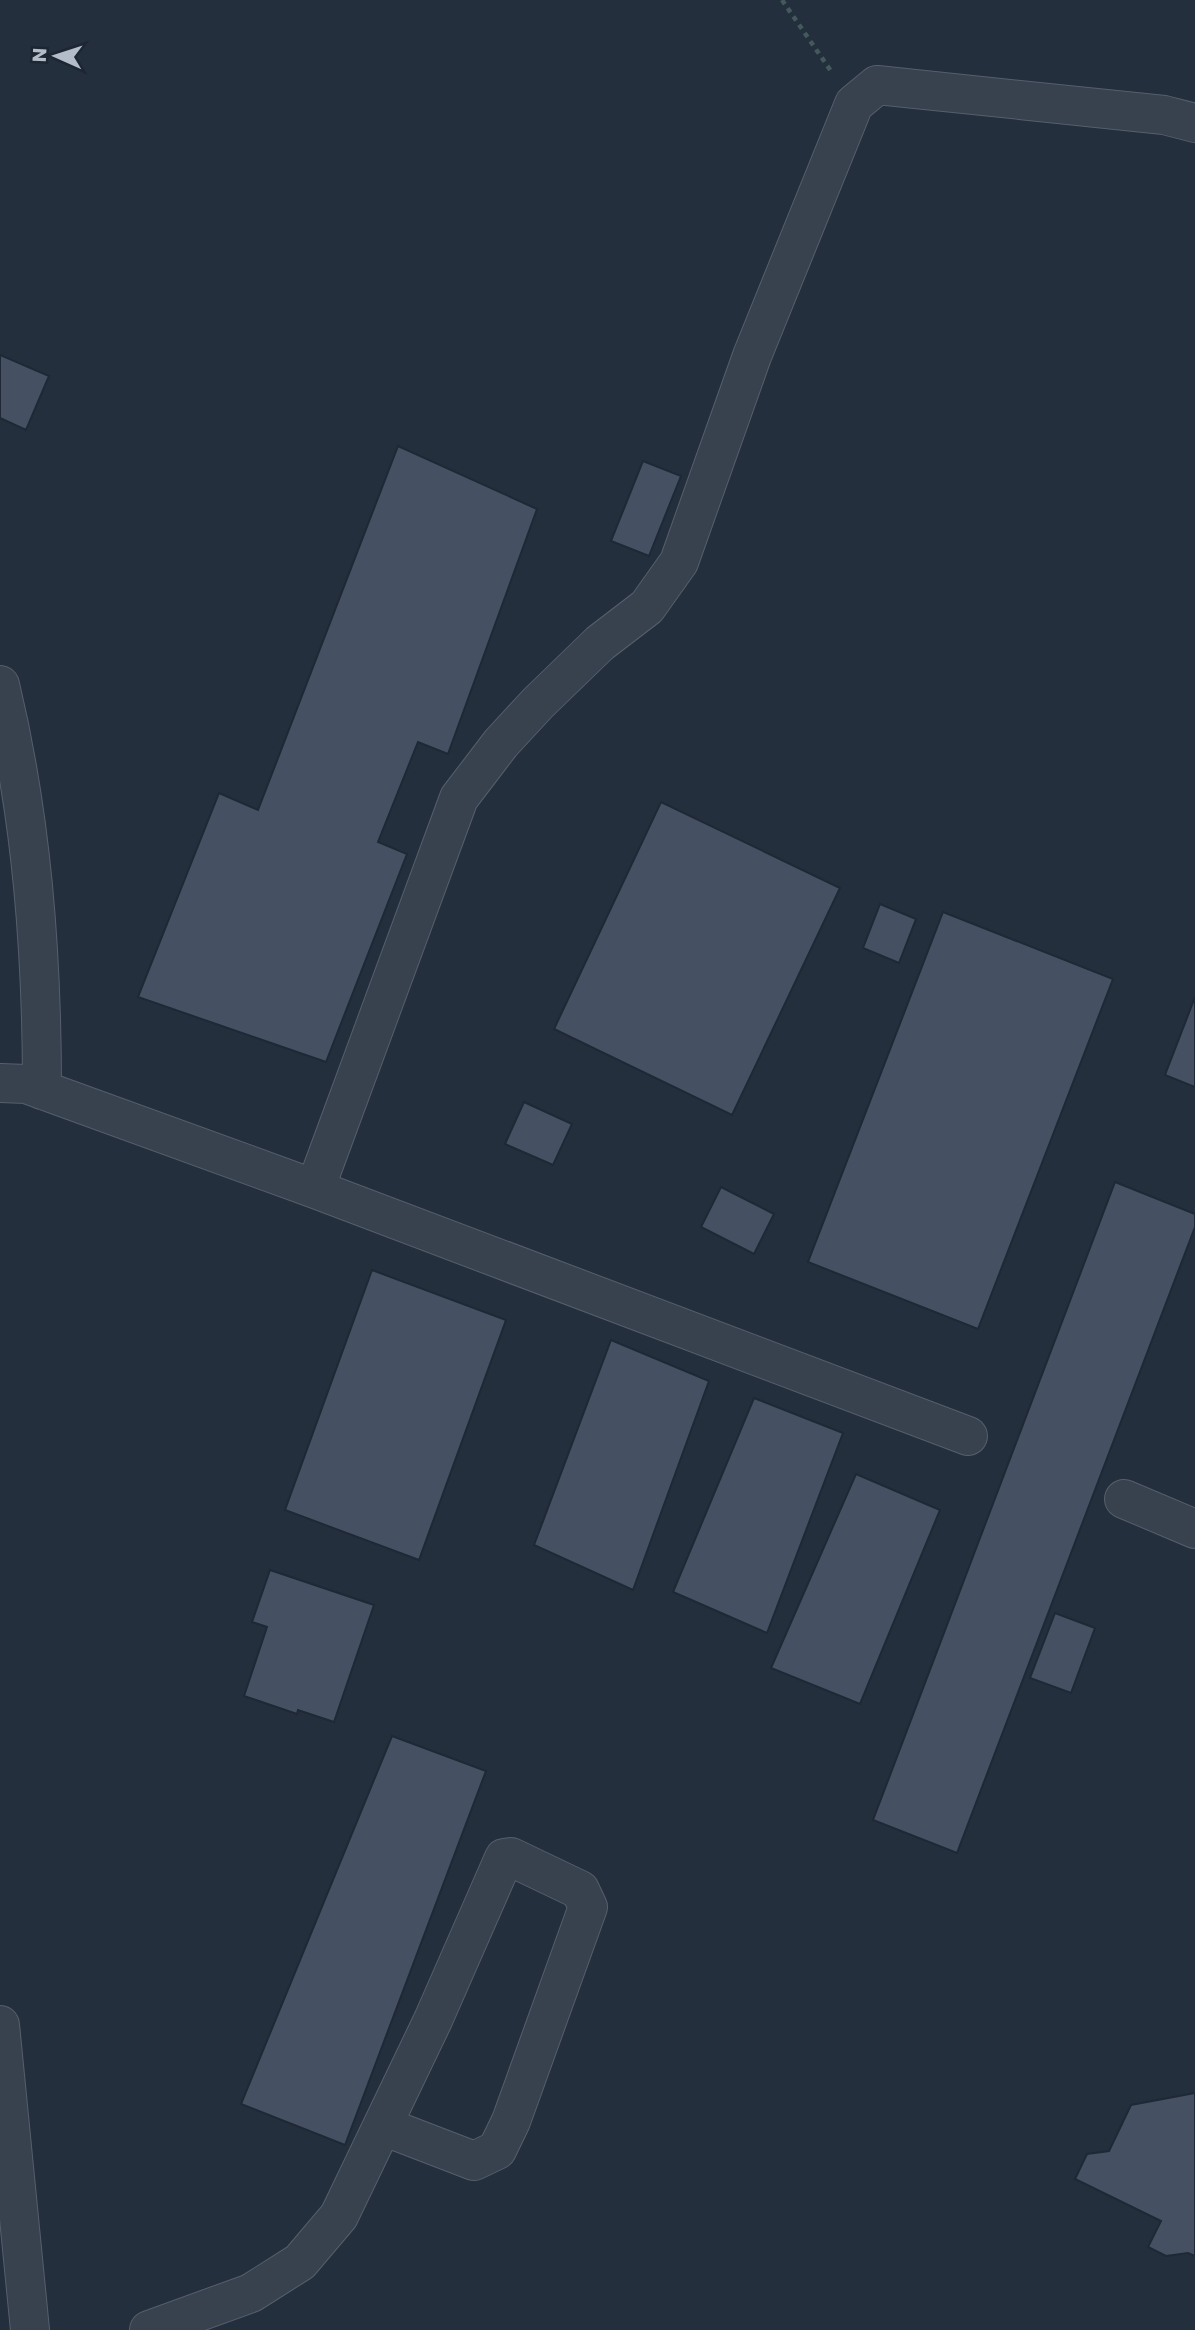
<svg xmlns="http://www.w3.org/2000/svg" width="1195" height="2330" viewBox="0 0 1195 2330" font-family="Poppins,sans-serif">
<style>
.building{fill:#455162;stroke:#1f2835;stroke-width:2}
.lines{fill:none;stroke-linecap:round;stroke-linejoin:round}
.minor-casing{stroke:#565f6c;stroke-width:40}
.path{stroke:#44595c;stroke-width:4.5;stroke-dasharray:5 5;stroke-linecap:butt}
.minor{stroke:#38414e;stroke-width:38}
</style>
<rect width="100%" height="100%" fill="#242f3e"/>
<!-- building -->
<path class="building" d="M 0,355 L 49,376 L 26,430 L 0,418 Z
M 398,446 L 537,509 L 448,754 L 418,742 L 378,842 L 407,854 L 326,1062 L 138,997 L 219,793 L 258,810 Z
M 643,461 L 681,476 L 649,556 L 611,541 Z
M 661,802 L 840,888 L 732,1115 L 554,1029 Z
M 880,904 L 916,919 L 899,963 L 863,948 Z
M 943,912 L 1113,979 L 978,1329 L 808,1262 Z
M 1195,997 L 1195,1087 L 1165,1075 Z
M 524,1102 L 572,1124 L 553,1165 L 505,1144 Z
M 1115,1182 L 1195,1214 L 1195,1227 L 957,1853 L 873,1820 Z
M 721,1187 L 774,1214 L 754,1254 L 701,1227 Z
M 372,1270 L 506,1320 L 419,1560 L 285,1510 Z
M 611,1340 L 709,1381 L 633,1590 L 534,1545 Z
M 754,1398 L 843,1433 L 767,1633 L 673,1592 Z
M 856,1474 L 940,1510 L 860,1704 L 771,1668 Z
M 270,1570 L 374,1605 L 334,1722 L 298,1710 L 297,1714 L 244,1696 L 267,1627 L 252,1622 Z
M 1055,1613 L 1095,1628 L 1071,1693 L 1030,1678 Z
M 392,1736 L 486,1771 L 345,2145 L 241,2104 Z
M 1195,2093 L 1195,2256 L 1188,2253 L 1166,2256 L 1148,2247 L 1161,2221 L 1075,2179 L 1087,2154 L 1109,2151 L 1131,2105 Z"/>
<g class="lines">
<!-- minor casing -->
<g class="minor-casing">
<path id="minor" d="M 0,685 C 32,818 42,953 42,1090
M 0,1083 L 26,1084 L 315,1189 L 968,1436
M 315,1189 L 459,798 L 501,743 L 538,703 L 600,643 L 647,607 L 679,562 L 752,356 L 854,104 L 877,85 L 1164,115 L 1195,123
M 1124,1499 L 1195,1529
M 0,2025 L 30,2330
M 149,2330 L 251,2293 L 300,2262 L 339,2216 L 433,2020 L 504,1858 L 511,1857 L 580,1890 L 588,1907 L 511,2121 L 497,2150 L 474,2161 L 383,2126"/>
</g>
<!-- path -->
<path class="path" d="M 782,0 L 833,74"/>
<!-- minor -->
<use href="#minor" class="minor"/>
</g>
<!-- north arrow -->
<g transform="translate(56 56) rotate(273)" stroke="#1d2633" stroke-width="5" paint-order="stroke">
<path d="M0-5L12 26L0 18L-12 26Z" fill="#b4bcc9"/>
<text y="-10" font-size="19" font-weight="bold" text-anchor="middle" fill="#b4bcc9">N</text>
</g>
</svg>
